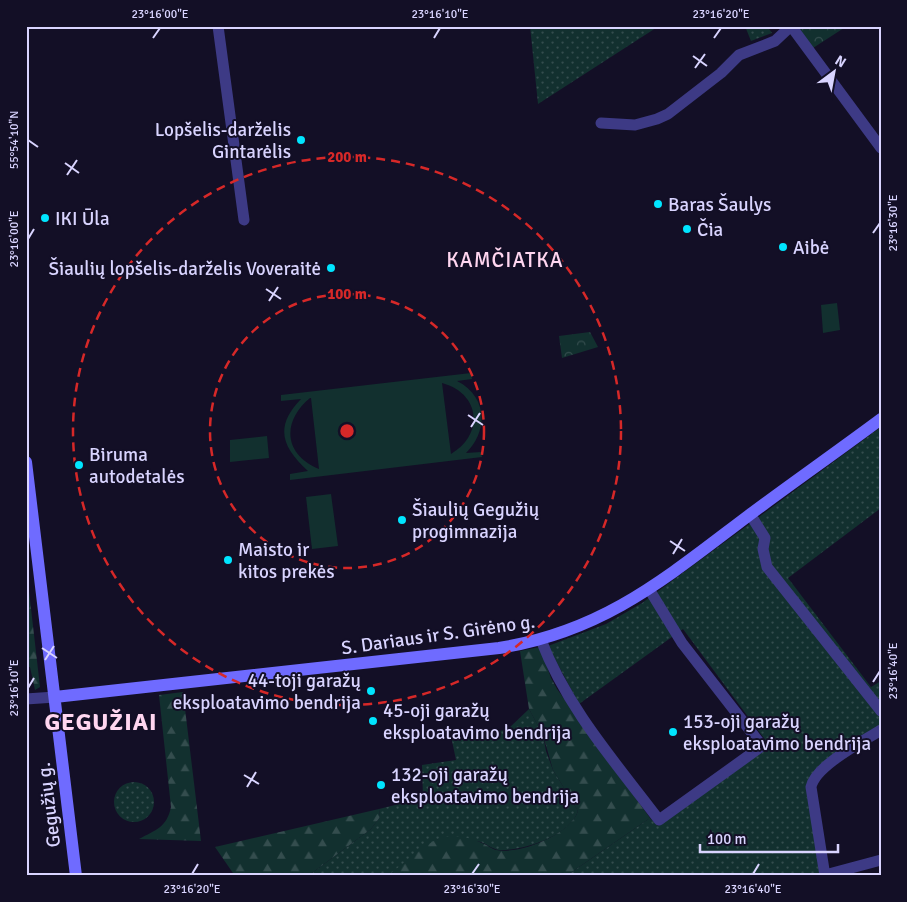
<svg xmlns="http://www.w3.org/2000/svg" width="907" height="902" viewBox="0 0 907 902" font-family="Signika,sans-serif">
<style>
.grass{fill:url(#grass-dots)}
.forest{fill:url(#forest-firs)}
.park{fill:url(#park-crowns)}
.pitch{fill:#12302f;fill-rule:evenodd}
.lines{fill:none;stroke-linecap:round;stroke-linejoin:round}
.street{stroke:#3d3a85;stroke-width:11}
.secondary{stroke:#6f6bff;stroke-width:12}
.ticks{fill:none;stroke:#d9d4ff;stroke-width:2}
.ring{fill:none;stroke:#d62828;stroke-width:2.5;stroke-dasharray:9 6}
.poi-dot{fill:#00e5ff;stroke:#130f26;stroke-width:2}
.labels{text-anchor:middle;stroke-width:4;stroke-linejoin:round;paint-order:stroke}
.poi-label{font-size:19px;fill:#d9d4ff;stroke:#130f26;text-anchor:start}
.street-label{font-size:19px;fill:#d9d4ff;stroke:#130f26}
.quarter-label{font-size:21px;letter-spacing:1px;fill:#ffd6f0;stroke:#130f26}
.district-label{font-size:24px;font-weight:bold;letter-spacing:1px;fill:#ffd6f0;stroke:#130f26}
.centre{fill:#d62828;stroke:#130f26;stroke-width:2.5}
.ring-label{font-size:15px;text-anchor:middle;font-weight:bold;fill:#d62828;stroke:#130f26;stroke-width:4;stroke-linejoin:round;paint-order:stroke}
.neatline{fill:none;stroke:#d9d4ff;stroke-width:2}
.ticks-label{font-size:12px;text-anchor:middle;fill:#d9d4ff}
</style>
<defs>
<pattern id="grass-dots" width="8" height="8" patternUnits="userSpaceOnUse" patternTransform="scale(1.25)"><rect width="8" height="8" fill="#12302f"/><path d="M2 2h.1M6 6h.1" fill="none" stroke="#344d4e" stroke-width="1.8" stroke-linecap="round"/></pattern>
<pattern id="forest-firs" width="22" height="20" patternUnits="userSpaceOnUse" patternTransform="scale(1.25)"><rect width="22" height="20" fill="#12302f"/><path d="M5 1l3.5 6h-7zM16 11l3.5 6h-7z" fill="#344d4e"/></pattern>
<pattern id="park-crowns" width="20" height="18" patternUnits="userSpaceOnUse" patternTransform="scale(1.25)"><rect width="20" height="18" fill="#12302f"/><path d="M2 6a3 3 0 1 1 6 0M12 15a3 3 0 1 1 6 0" fill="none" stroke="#344d4e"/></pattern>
</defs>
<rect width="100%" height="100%" fill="#130f26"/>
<!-- grass -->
<path class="grass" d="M 530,26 L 659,26 L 538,104 Z
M 745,26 L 767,26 L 772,33 L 751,41 Z
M 881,427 L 881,508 L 788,578 L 871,687 L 881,681 L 881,725 L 811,775 L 820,876 L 566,876 L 650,818 L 658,826 L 769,745 L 683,629 L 579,704 L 548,646 L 606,624 L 642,603 Z
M 529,709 L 543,735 L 546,751 L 553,770 L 578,811 C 570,836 523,851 499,850 C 492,849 487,844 481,842 C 467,839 452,840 438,839 L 388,876 L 308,876 L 371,829 L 380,817 L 379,809 L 423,798 L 422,765 L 456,760 L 451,736 L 507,730 Z
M114 802a20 20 0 1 1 40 0a20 20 0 1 1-40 0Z"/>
<!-- forest -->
<path class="forest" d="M 26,565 L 40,687 L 35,690 L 30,667 L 26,667 Z
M 540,647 L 551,678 L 557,689 L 650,818 L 566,876 L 388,876 C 399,867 430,840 441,838 C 456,835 469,837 482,843 C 487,845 492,849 496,850 C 520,855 571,834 578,811 L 553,770 L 543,735 L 529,709 L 520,651 Z
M 183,692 L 201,841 L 139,839 C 156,830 167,827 171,807 L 159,695 Z
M 379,809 L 380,817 L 371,829 L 308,876 L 235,876 L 215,847 Z"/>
<!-- park -->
<path class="park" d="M 797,26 L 847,26 L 813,48 Z
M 590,332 L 598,347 L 562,358 L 559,336 Z"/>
<!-- pitch -->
<path class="pitch" d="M 837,303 L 840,330 L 823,333 L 821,305 Z
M 471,373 L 472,379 L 457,381 C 487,396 489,430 466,453 L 481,452 L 482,457 L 290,480 L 290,474 L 308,471 C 282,447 274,427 301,399 L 281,401 L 281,395 ZM 442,383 C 480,393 485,434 451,454 ZM 310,398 L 311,398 L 319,469 C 283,454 282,421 310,398 Z
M 267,436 L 269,458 L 230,462 L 230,440 Z
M 331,494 L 338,546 L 312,549 L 306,497 Z"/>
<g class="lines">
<!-- street -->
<path class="street" d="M 218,26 L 244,220
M 791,26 L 881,148
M 601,123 L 635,125 L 657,119 L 668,114 L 721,73 L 739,55 L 775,41 L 791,26
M 750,514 L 765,538 L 763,549 L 767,567 L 881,711
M 541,640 C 567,708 616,763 659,820 L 762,746 L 682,643 L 649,589
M 26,699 L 55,697
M 825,875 L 881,860
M 825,876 L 811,787 C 815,766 862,742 881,730"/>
<!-- secondary -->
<path class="secondary" d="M 26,462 L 76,876
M 55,697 L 499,648 C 606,631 668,576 752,513 C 795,481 838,451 881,419"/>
</g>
<!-- ticks -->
<path class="ticks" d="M 153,38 L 160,28M 434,38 L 440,28M 714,38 L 721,28M 693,56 L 707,66M 695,68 L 705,54M 28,140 L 38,147M 65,163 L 79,173M 67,175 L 77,160M 873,233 L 880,223M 28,239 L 34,229M 266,289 L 281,299M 269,301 L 278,287M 468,415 L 483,425M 471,427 L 480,413M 670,541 L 685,551M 673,554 L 682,539M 42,648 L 57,658M 45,660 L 54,646M 873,682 L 880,671M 28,688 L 34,678M 244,775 L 259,784M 247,787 L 256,772M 192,874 L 198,864M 472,874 L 479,864M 753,874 L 759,864"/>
<!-- distance rings -->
<g class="ring">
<circle cx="347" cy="431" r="137"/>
<circle cx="347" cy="431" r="274"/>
</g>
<!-- markers -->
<g class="poi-dot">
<circle cx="301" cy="140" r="5"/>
<circle cx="658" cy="204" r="5"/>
<circle cx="45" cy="218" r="5"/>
<circle cx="687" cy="229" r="5"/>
<circle cx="783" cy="247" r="5"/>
<circle cx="331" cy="268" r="5"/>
<circle cx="79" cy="465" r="5"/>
<circle cx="402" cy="520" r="5"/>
<circle cx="228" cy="560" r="5"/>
<circle cx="371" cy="691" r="5"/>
<circle cx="373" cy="721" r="5"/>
<circle cx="673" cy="732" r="5"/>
<circle cx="381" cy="785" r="5"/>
</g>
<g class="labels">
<!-- poi labels -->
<g class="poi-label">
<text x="291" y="136" text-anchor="end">Lopšelis-darželis<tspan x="291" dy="22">Gintarėlis</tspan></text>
<text x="668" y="211">Baras Šaulys</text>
<text x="55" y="225">IKI Ūla</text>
<text x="697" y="236">Čia</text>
<text x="793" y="254">Aibė</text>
<text x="321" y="275" text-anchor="end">Šiaulių lopšelis-darželis Voveraitė</text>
<text x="89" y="461">Biruma<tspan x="89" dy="22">autodetalės</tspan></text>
<text x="412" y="516">Šiaulių Gegužių<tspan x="412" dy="22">progimnazija</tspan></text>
<text x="238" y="556">Maisto ir<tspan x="238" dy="22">kitos prekės</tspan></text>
<text x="361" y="687" text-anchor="end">44-toji garažų<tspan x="361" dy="22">eksploatavimo bendrija</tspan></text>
<text x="383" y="717">45-oji garažų<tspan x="383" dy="22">eksploatavimo bendrija</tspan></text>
<text x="683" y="728">153-oji garažų<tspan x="683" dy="22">eksploatavimo bendrija</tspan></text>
<text x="391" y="781">132-oji garažų<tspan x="391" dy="22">eksploatavimo bendrija</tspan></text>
</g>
<!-- street labels -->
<g class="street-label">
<text transform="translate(438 634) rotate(-8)" y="7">S. Dariaus ir S. Girėno g.</text>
<text transform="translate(48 805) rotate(-97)" y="7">Gegužių g.</text>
</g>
<!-- quarter labels -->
<g class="quarter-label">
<text x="505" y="267">KAMČIATKA</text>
</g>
<!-- district labels -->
<g class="district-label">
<text x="101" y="730">GEGUŽIAI</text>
</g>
</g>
<circle cx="347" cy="431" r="8" class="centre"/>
<g class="ring-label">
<text x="347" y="162">200 m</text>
<text x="347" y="299">100 m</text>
</g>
<!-- border -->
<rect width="907" height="902" fill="none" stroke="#130f26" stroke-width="55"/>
<!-- north arrow -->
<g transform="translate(834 72) rotate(32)" stroke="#130f26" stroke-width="4" paint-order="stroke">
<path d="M0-4L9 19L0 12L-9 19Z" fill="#d9d4ff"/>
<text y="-8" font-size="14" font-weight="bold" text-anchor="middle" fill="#d9d4ff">N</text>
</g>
<!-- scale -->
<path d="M700 844v8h138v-8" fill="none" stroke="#d9d4ff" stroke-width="2.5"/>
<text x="707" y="844" font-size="15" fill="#d9d4ff" stroke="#130f26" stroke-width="4" paint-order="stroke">100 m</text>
<rect x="28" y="28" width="852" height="846" class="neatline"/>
<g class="ticks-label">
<text x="160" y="18">23°16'00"E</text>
<text x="440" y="18">23°16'10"E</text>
<text x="721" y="18">23°16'20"E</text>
<text transform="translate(14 140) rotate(-90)" y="4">55°54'10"N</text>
<text transform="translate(893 223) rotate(-90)" y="4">23°16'30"E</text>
<text transform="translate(14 239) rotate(-90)" y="4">23°16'00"E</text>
<text transform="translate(893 671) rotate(-90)" y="4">23°16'40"E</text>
<text transform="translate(14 688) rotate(-90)" y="4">23°16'10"E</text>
<text x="192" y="893">23°16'20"E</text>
<text x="472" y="893">23°16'30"E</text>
<text x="753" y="893">23°16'40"E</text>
</g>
</svg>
